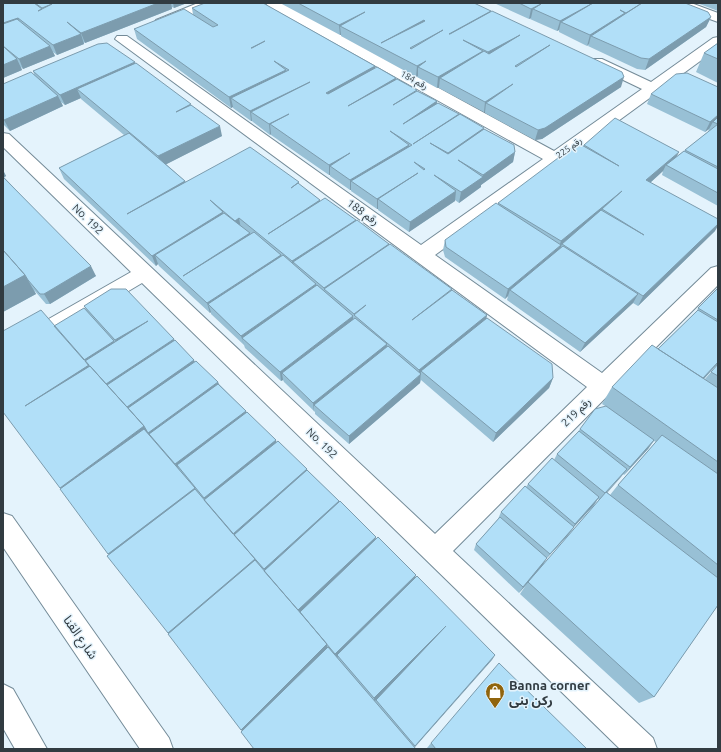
<svg xmlns="http://www.w3.org/2000/svg" width="721" height="752" viewBox="0 0 721 752" font-family="Ubuntu,'Noto Sans Arabic',sans-serif">
<style>
.lines{fill:none;stroke-linecap:round;stroke-linejoin:round}
.minor-casing{stroke:#748b98;stroke-width:2}
.tertiary-casing{stroke:#748b98;stroke-width:2}
.minor{fill:#fff;fill-rule:evenodd}
.tertiary{fill:#fff;fill-rule:evenodd}
.wall{fill:#98c0d5;fill-rule:evenodd}
.shaded-wall{fill:#7c9cae}
.building{fill:#b1dff8;stroke:#7c9cae;fill-rule:evenodd}
.labels{text-anchor:middle;stroke-width:3;stroke-linejoin:round;paint-order:stroke}
.far-street-label{font-size:9px;fill:#313b41;stroke:#e4f3fc}
.street-label{font-size:11px;fill:#313b41;stroke:#e4f3fc}
.near-street-label{font-size:13px;fill:#313b41;stroke:#e4f3fc}
.near-poi-label{font-size:13px;font-weight:bold;fill:#313b41;stroke:#e4f3fc;text-anchor:start}
</style>
<rect width="100%" height="100%" fill="#e4f3fc"/>
<g class="lines">
<!-- minor casing -->
<g class="minor-casing">
<path id="minor" d="M 198,3 L 217,3 L 215,6 L 166,26 L 156,26 L 154,23 L 156,20 Z
M 266,3 L 283,3 L 554,151 L 642,89 L 592,65 L 590,62 L 592,59 L 602,59 L 651,82 L 713,38 L 718,37 L 718,48 L 435,255 L 602,373 L 711,268 L 718,266 L 718,285 L 453,551 L 653,738 L 657,749 L 620,749 L 142,283 L 11,361 L 3,364 L 3,345 L 131,272 L 3,147 L 3,133 L 9,134 L 435,534 L 587,387 L 115,39 L 117,36 L 127,36 L 421,245 L 543,159 L 268,6 Z
M 672,3 L 691,3 L 718,13 L 718,22 L 674,6 Z"/>
</g>
<!-- tertiary casing -->
<g class="tertiary-casing">
<path id="tertiary" d="M 3,513 L 12,516 L 169,738 L 173,749 L 140,749 L 3,547 Z
M 3,684 L 13,689 L 47,749 L 15,749 L 3,728 Z"/>
</g>
<!-- minor -->
<use href="#minor" class="minor"/>
<!-- tertiary -->
<use href="#tertiary" class="tertiary"/>
</g>
<!-- wall -->
<path class="wall" d="M 3,3 L 187,3 L 174,8 L 172,7 L 172,9 L 85,43 L 84,42 L 84,44 L 57,55 L 53,52 L 55,56 L 23,69 L 21,67 L 22,70 L 3,78 Z
M 280,3 L 474,3 L 621,87 L 542,139 L 535,140 L 485,113 L 485,112 L 484,112 L 439,88 L 439,87 L 437,88 L 417,77 L 418,76 L 416,77 L 341,36 L 341,35 L 340,35 Z
M 494,3 L 685,3 L 711,17 L 706,27 L 645,70 L 637,69 L 588,46 L 589,44 L 587,46 L 559,32 L 559,30 L 557,31 L 530,19 L 531,18 L 529,19 Z
M 697,3 L 718,3 L 718,11 Z
M 192,8 L 375,68 L 396,78 L 396,80 L 417,90 L 416,91 L 437,101 L 437,103 L 458,116 L 484,129 L 515,152 L 513,162 L 481,185 L 481,187 L 459,203 L 455,200 L 455,201 L 409,232 L 378,210 L 378,209 L 377,209 L 351,191 L 351,190 L 350,190 L 330,176 L 330,175 L 329,175 L 271,135 L 271,134 L 270,135 L 253,122 L 252,121 L 251,121 L 233,108 L 233,107 L 231,108 L 137,39 L 134,29 L 193,15 Z
M 718,43 L 718,83 L 696,72 L 704,53 Z
M 135,64 L 191,105 L 222,136 L 166,164 L 185,181 L 186,182 L 299,182 L 299,184 L 320,200 L 320,202 L 356,221 L 389,244 L 389,245 L 452,289 L 452,290 L 487,315 L 486,319 L 553,378 L 549,388 L 493,442 L 421,380 L 420,383 L 349,444 L 315,414 L 315,412 L 284,382 L 283,380 L 281,381 L 245,348 L 244,345 L 211,314 L 211,312 L 210,313 L 159,266 L 158,264 L 156,266 L 64,179 L 59,168 L 124,135 L 81,99 L 81,98 L 65,105 L 61,102 L 63,106 L 10,131 L 3,124 L 3,84 L 34,74 L 33,71 Z
M 718,87 L 718,206 L 662,175 L 663,171 L 650,183 L 715,231 L 638,306 L 633,303 L 580,352 L 507,300 L 508,296 L 505,299 L 445,257 L 443,250 L 445,240 L 498,205 L 498,203 L 583,146 L 584,145 L 676,157 L 684,151 L 708,132 L 709,129 L 705,132 L 647,104 L 651,94 Z
M 3,170 L 6,176 L 4,177 L 96,276 L 50,304 L 46,304 L 34,290 L 36,294 L 3,312 Z
M 718,288 L 718,363 L 704,379 L 705,379 L 718,364 L 718,605 L 654,697 L 639,703 L 520,594 L 526,585 L 519,593 L 474,550 L 476,544 L 498,519 L 501,512 L 526,487 L 528,484 L 554,460 L 557,454 L 577,433 L 580,429 L 610,409 L 602,404 L 612,387 L 658,349 L 697,311 L 698,308 ZM 654,441 L 656,442 L 618,485 L 610,495 L 607,492 L 623,474 L 624,475 L 648,449 ZM 598,499 L 599,500 L 543,565 L 546,559 L 569,534 L 574,527 L 594,505 Z
M 84,306 L 174,340 L 195,362 L 218,382 L 219,384 L 276,442 L 307,469 L 307,470 L 339,501 L 339,502 L 415,579 L 495,655 L 415,747 L 242,731 L 169,634 L 109,555 L 54,326 L 86,310 Z
M 431,743 L 587,749 L 428,749 L 427,748 Z"/>
<!-- shaded-wall -->
<path class="shaded-wall" d="M 158,3 L 171,3 L 172,9 L 85,43 L 81,33 Z
M 173,3 L 187,3 L 174,8 Z
M 593,3 L 561,22 L 559,30 L 557,31 L 560,21 Z
M 541,4 L 533,9 L 531,18 L 529,19 L 531,9 Z
M 491,11 L 489,21 L 447,44 L 449,34 Z
M 365,12 L 340,26 L 341,35 L 340,35 L 339,25 Z
M 625,13 L 622,23 L 591,36 L 589,44 L 587,46 L 590,35 Z
M 711,17 L 706,27 L 645,70 L 649,59 Z
M 18,18 L 22,28 L 3,35 L 3,23 Z
M 424,20 L 423,31 L 381,43 Z
M 81,34 L 84,44 L 57,55 L 53,45 Z
M 520,35 L 486,63 L 488,52 Z
M 50,46 L 55,56 L 23,69 L 19,59 Z
M 483,51 L 481,61 L 440,78 L 439,87 L 437,88 L 438,77 Z
M 17,59 L 22,70 L 3,78 L 3,65 Z
M 426,61 L 418,67 L 418,76 L 416,77 L 417,66 Z
M 135,62 L 138,73 L 77,89 L 81,98 L 65,105 L 60,95 Z
M 375,66 L 375,77 L 327,104 L 326,93 Z
M 286,70 L 287,80 L 231,98 L 233,107 L 231,108 L 229,97 Z
M 624,77 L 621,87 L 542,139 L 535,140 L 538,130 Z
M 396,78 L 396,89 L 348,106 Z
M 310,82 L 251,112 L 252,121 L 251,121 L 250,111 Z
M 513,84 L 486,103 L 485,112 L 484,112 L 485,102 Z
M 58,96 L 63,106 L 10,131 L 4,120 Z
M 437,101 L 436,112 L 403,124 Z
M 289,114 L 270,124 L 271,134 L 270,135 L 269,124 Z
M 459,114 L 457,124 L 413,144 Z
M 718,115 L 718,121 L 713,122 L 709,129 L 705,132 L 710,122 Z
M 220,126 L 222,136 L 161,167 L 158,156 Z
M 484,128 L 482,138 L 446,163 L 448,153 Z
M 409,145 L 409,155 L 351,181 L 351,190 L 350,190 L 350,180 Z
M 515,152 L 513,162 L 481,185 L 481,187 L 459,203 L 461,192 L 482,177 L 483,175 Z
M 679,152 L 674,162 L 666,165 L 663,171 L 641,191 L 646,180 Z
M 350,153 L 330,166 L 330,175 L 329,175 L 329,165 Z
M 3,170 L 6,176 L 3,178 Z
M 418,173 L 378,199 L 378,209 L 377,209 L 377,199 Z
M 185,181 L 188,191 L 127,214 Z
M 456,191 L 455,201 L 409,232 L 410,222 Z
M 622,191 L 602,209 L 599,217 L 562,244 L 558,256 L 510,290 L 508,296 L 505,299 L 508,289 L 559,247 L 561,241 Z
M 320,200 L 320,210 L 268,234 Z
M 223,212 L 225,222 L 155,255 L 158,264 L 156,266 L 152,256 Z
M 239,218 L 241,229 L 237,231 L 235,221 Z
M 356,220 L 356,230 L 293,262 L 294,270 L 293,271 L 292,261 Z
M 718,224 L 718,226 L 715,231 L 638,306 L 643,296 Z
M 250,233 L 252,244 L 183,276 Z
M 389,244 L 388,254 L 324,289 L 325,298 L 324,288 Z
M 281,255 L 283,265 L 208,304 L 211,312 L 210,313 L 207,303 Z
M 91,266 L 96,276 L 50,304 L 44,294 Z
M 25,275 L 36,294 L 3,312 L 3,287 Z
M 316,284 L 317,294 L 242,338 L 244,345 L 241,336 Z
M 638,294 L 633,303 L 580,352 L 585,343 Z
M 487,315 L 485,325 L 421,371 L 420,383 L 349,444 L 349,436 L 418,377 L 419,370 Z
M 353,316 L 353,326 L 282,373 L 283,380 L 281,381 L 280,372 Z
M 148,321 L 120,350 L 115,340 Z
M 174,339 L 177,348 L 112,392 L 105,384 Z
M 114,341 L 119,351 L 25,406 L 83,360 Z
M 387,344 L 386,354 L 314,405 L 314,412 L 313,403 Z
M 194,360 L 198,370 L 133,415 L 125,408 Z
M 718,362 L 718,363 L 693,391 L 700,382 Z
M 553,378 L 549,388 L 493,442 L 496,433 Z
M 218,382 L 221,391 L 153,441 L 148,433 Z
M 246,411 L 248,419 L 177,465 L 180,471 L 175,464 Z
M 144,426 L 153,442 L 73,502 L 60,488 Z
M 276,440 L 278,449 L 206,502 L 204,498 Z
M 654,440 L 648,449 L 624,475 L 630,467 Z
M 307,469 L 308,477 L 238,539 L 233,534 Z
M 627,469 L 621,477 L 600,501 L 606,493 Z
M 195,488 L 202,502 L 120,566 L 108,554 Z
M 599,497 L 594,505 L 570,531 L 575,524 Z
M 339,501 L 339,508 L 265,571 L 264,569 Z
M 574,527 L 569,534 L 546,559 L 543,565 L 519,593 L 523,587 L 545,560 L 550,554 Z
M 376,537 L 375,544 L 300,615 L 298,610 Z
M 255,559 L 259,571 L 177,642 L 168,633 Z
M 416,575 L 414,581 L 337,655 L 338,657 L 336,659 L 335,654 Z
M 446,626 L 444,631 L 374,702 L 374,698 Z
M 327,644 L 328,653 L 247,735 L 241,730 Z
M 495,655 L 492,660 L 414,748 L 415,746 Z"/>
<!-- building -->
<path class="building" d="M 3,3 L 34,3 L 42,9 L 38,11 L 52,4 L 42,8 L 35,3 L 158,3 L 81,33 L 67,22 L 81,34 L 53,45 L 18,18 L 3,23 Z
M 205,3 L 263,3 L 375,66 L 326,93 L 328,94 L 377,67 L 396,78 L 348,106 L 397,79 L 417,90 L 393,105 L 417,91 L 437,101 L 403,124 L 438,103 L 459,114 L 413,144 L 460,114 L 484,128 L 448,153 L 430,143 L 448,154 L 484,129 L 514,145 L 515,152 L 483,175 L 458,160 L 483,177 L 461,192 L 434,175 L 456,191 L 410,222 L 378,199 L 418,173 L 377,199 L 351,181 L 412,145 L 390,131 L 409,145 L 350,180 L 330,166 L 350,153 L 329,165 L 270,124 L 289,114 L 269,124 L 251,112 L 310,82 L 250,111 L 231,98 L 289,70 L 274,61 L 286,70 L 229,97 L 134,29 L 184,9 L 213,27 L 218,25 L 192,8 ZM 265,41 L 252,48 L 251,48 ZM 414,162 L 425,169 L 424,170 Z
M 298,3 L 474,3 L 491,11 L 449,34 L 450,34 L 492,11 L 622,72 L 624,77 L 545,128 L 538,130 L 486,103 L 513,84 L 485,102 L 440,78 L 484,51 L 489,54 L 520,35 L 488,52 L 463,40 L 483,51 L 438,77 L 418,67 L 426,61 L 417,66 L 340,26 L 365,12 L 339,25 ZM 424,20 L 425,21 L 381,43 ZM 443,30 L 411,49 L 410,48 ZM 550,45 L 516,67 L 515,66 Z
M 519,3 L 593,3 L 560,21 L 533,9 L 541,4 L 531,9 Z
M 593,3 L 642,3 L 626,13 L 620,10 L 625,13 L 590,35 L 561,22 Z
M 642,3 L 685,3 L 708,12 L 711,17 L 649,59 L 641,58 L 591,36 Z
M 17,19 L 50,46 L 19,59 L 3,46 L 3,24 Z
M 107,43 L 135,62 L 60,95 L 33,71 L 98,44 Z
M 718,43 L 718,59 L 704,53 Z
M 3,46 L 17,59 L 3,65 Z
M 136,63 L 191,104 L 176,112 L 191,105 L 220,126 L 158,156 L 77,89 Z
M 31,72 L 58,96 L 4,120 L 3,119 L 3,84 Z
M 687,73 L 718,87 L 718,115 L 710,122 L 651,94 L 676,74 Z
M 718,117 L 718,167 L 685,150 L 718,124 L 713,122 Z
M 615,118 L 679,152 L 646,180 L 718,219 L 718,224 L 643,296 L 562,244 L 601,210 L 644,235 L 602,209 L 622,191 L 561,241 L 498,203 L 578,143 L 619,166 L 584,145 Z
M 129,133 L 185,181 L 127,214 L 250,147 L 299,182 L 291,188 L 298,183 L 320,200 L 268,234 L 325,198 L 356,220 L 292,261 L 239,218 L 235,221 L 210,200 L 223,212 L 152,256 L 59,168 Z
M 684,151 L 718,169 L 718,193 L 666,165 Z
M 3,177 L 91,266 L 44,294 L 40,294 L 28,280 L 25,275 L 3,250 Z
M 496,203 L 561,245 L 508,289 L 446,247 L 445,240 Z
M 224,213 L 250,233 L 183,276 L 254,232 L 281,255 L 207,303 L 155,255 Z
M 357,220 L 389,244 L 324,288 L 293,262 Z
M 390,244 L 452,289 L 412,320 L 452,290 L 487,315 L 419,370 L 354,315 L 366,305 L 354,314 L 324,289 Z
M 563,246 L 638,294 L 585,343 L 510,290 Z
M 3,250 L 25,275 L 3,287 Z
M 283,255 L 316,284 L 241,336 L 208,304 Z
M 317,285 L 353,316 L 280,372 L 242,338 Z
M 111,289 L 126,289 L 174,339 L 106,384 L 90,366 L 89,366 L 85,361 L 148,321 L 115,340 L 84,306 Z
M 717,289 L 718,290 L 718,320 L 698,308 Z
M 84,308 L 114,341 L 84,360 L 54,326 Z
M 41,310 L 89,365 L 25,406 L 90,366 L 144,426 L 60,488 L 3,412 L 3,331 Z
M 698,310 L 718,322 L 718,362 L 703,378 L 658,349 Z
M 355,318 L 387,344 L 313,403 L 282,373 Z
M 487,318 L 552,364 L 553,378 L 496,433 L 421,371 Z
M 175,340 L 194,360 L 127,407 L 107,385 Z
M 652,345 L 718,388 L 718,462 L 612,387 Z
M 388,346 L 421,374 L 349,436 L 314,405 Z
M 196,361 L 218,382 L 148,433 L 144,426 L 128,408 Z
M 718,364 L 718,376 L 711,372 Z
M 218,384 L 246,411 L 175,464 L 149,434 Z
M 606,406 L 654,440 L 630,467 L 580,429 L 595,409 Z
M 247,412 L 276,440 L 204,498 L 177,465 Z
M 144,429 L 195,488 L 108,554 L 60,489 Z
M 579,431 L 627,469 L 605,493 L 557,454 Z
M 662,435 L 718,474 L 718,565 L 618,485 Z
M 278,441 L 307,469 L 233,534 L 204,500 Z
M 552,458 L 599,497 L 575,524 L 528,484 Z
M 307,470 L 339,501 L 264,569 L 234,535 Z
M 525,486 L 574,527 L 550,554 L 501,512 Z
M 195,489 L 255,559 L 168,633 L 107,556 Z
M 606,492 L 718,578 L 718,605 L 654,697 L 528,582 Z
M 340,501 L 376,537 L 298,610 L 264,571 Z
M 500,517 L 547,558 L 523,587 L 476,544 Z
M 378,537 L 416,575 L 335,654 L 300,612 Z
M 255,560 L 327,644 L 241,730 L 168,634 Z
M 417,576 L 495,655 L 415,746 L 376,700 L 446,626 L 374,698 L 337,655 Z
M 328,647 L 416,749 L 254,749 L 241,732 Z
M 499,663 L 587,749 L 436,749 L 431,743 Z"/>
<!-- icons -->
<defs>
<g id="shop-pin" transform="scale(1)"><path d="M0 17L-7.5 6A9.5 9.5 0 1 1 7.5 6Z" fill="#90640d" stroke="#e4f3fc"/><path d="M-5-2.5h2.3a2.7 3.5 0 0 1 5.4 0H5L5.5 6h-11ZM-1.5-2.5h3a1.5 2.3 0 0 0-3 0Z" fill="#fff"/></g>
</defs>
<g fill-rule="evenodd">
<use href="#shop-pin" x="495" y="692"/>
</g>
<g class="labels">
<!-- far-street labels -->
<g class="far-street-label">
<text transform="translate(414 80) rotate(29)" y="3">رقم 184</text>
<text transform="translate(569 148) rotate(-36)" y="3">رقم 225</text>
</g>
<!-- street labels -->
<g class="street-label">
<text transform="translate(363 212) rotate(36)" y="4">رقم 188</text>
<text transform="translate(88 219) rotate(44)" y="4">No. 192</text>
<text transform="translate(576 412) rotate(-44)" y="4">رقم 219</text>
<text transform="translate(322 443) rotate(44)" y="4">No. 192</text>
</g>
<!-- near-street labels -->
<g class="near-street-label">
<text transform="translate(81 637) rotate(55)" y="5">شارع القنا</text>
</g>
<!-- near-poi labels -->
<g class="near-poi-label">
<text x="509" y="690">Banna corner<tspan x="509" dy="15">ركن بنى</tspan></text>
</g>
</g>
<!-- border -->
<rect width="721" height="752" fill="none" stroke="#313b41" stroke-width="8"/>
</svg>
